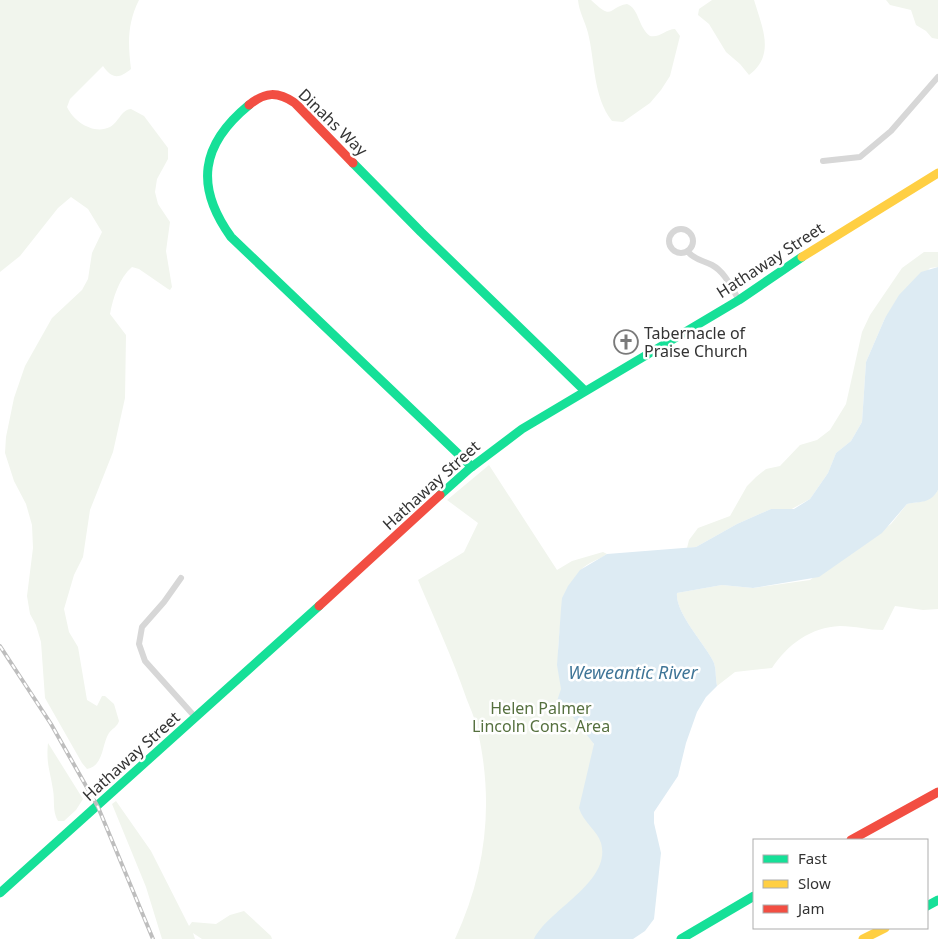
<svg xmlns="http://www.w3.org/2000/svg" width="938" height="939" viewBox="0 0 938 939" font-family="'Noto Sans',sans-serif">
<style>
.green{fill:#f1f5ed}
.water{fill:#ddebf3}
.lines{fill:none;stroke-linecap:round;stroke-linejoin:round}
.street{stroke:#d7d7d7;stroke-width:6}
.fast{stroke:#16e098;stroke-width:9}
.slow{stroke:#ffcf43;stroke-width:9}
.jam{stroke:#f24e42;stroke-width:9}
.rail-casing{stroke:#bebebe;stroke-width:4}
.rail{stroke:#fff;stroke-width:2;stroke-dasharray:5.5;stroke-linecap:butt}
.labels{text-anchor:middle;stroke-width:5;stroke-linejoin:round;paint-order:stroke}
.street-label{font-size:16px;fill:#333;stroke:#fff}
.poi-label{font-size:16px;fill:#333;stroke:#fff;text-anchor:start}
.park-label{font-size:16px;fill:#56703f;stroke:#fff}
.water-label{font-size:18px;font-style:italic;fill:#3f7597;stroke:#fff}
</style>
<rect width="100%" height="100%" fill="#fff"/>
<!-- green -->
<path class="green" d="M 0,0 L 139,0 C 127,24 128,44 131,69 C 119,79 112,79 103,66 L 70,99 L 67,107 C 74,122 94,135 110,127 C 119,122 121,110 131,109 L 144,116 L 168,148 L 168,159 L 157,179 L 155,192 L 158,204 L 170,222 L 166,251 L 172,287 L 170,290 L 168,289 L 139,269 L 132,267 C 119,278 113,298 110,314 L 126,335 L 125,398 L 113,452 L 90,510 L 83,557 L 74,575 L 64,609 L 69,632 L 78,647 L 87,700 L 97,706 L 102,696 L 105,696 L 114,704 L 119,721 C 117,727 113,728 109,733 C 102,743 104,766 87,769 L 82,763 L 45,698 L 41,642 L 36,625 L 30,614 L 27,596 L 33,548 L 32,525 L 26,504 L 14,481 L 5,453 L 6,437 L 14,398 L 25,366 L 52,318 L 82,290 L 88,279 L 92,253 L 102,232 L 88,209 L 71,197 L 58,208 L 20,256 L 0,272 Z
M 578,0 L 591,0 C 614,22 608,7 627,4 C 639,8 638,27 650,36 C 660,38 666,29 675,29 L 680,36 L 670,76 L 661,90 L 650,103 L 623,122 L 612,121 C 593,97 595,61 588,33 C 585,21 579,12 578,0 Z
M 712,0 L 754,0 C 762,27 776,55 749,75 L 740,64 L 726,52 L 709,24 L 698,15 L 699,9 Z
M 886,0 L 938,0 L 938,39 L 932,38 L 926,31 L 916,25 L 911,10 L 890,5 Z
M 924,252 L 938,252 L 938,267 L 930,268 L 885,318 L 866,362 L 862,422 L 851,441 L 836,453 L 828,473 L 810,499 L 788,511 L 771,509 L 737,524 L 696,547 L 687,548 L 689,540 L 698,528 L 730,516 L 747,486 L 756,477 L 766,469 L 780,466 L 800,445 L 817,440 L 830,430 L 846,404 L 862,332 L 870,315 L 902,268 Z
M 489,465 L 557,570 L 572,561 L 603,552 L 607,554 C 599,560 588,562 581,570 C 563,588 559,630 558,655 L 582,647 L 608,862 L 540,939 L 455,939 C 486,872 494,804 478,732 C 476,721 471,710 467,700 C 453,659 435,620 418,580 L 464,552 L 478,523 L 447,500 Z
M 938,490 L 938,609 L 923,610 L 895,606 L 883,630 C 869,630 855,626 840,626 C 811,627 787,645 772,668 L 735,672 L 717,686 C 715,677 717,667 712,659 C 703,642 675,612 677,593 L 722,585 L 753,588 L 810,580 L 891,524 L 907,504 C 920,501 930,503 938,490 Z
M 48,743 L 83,799 L 76,810 L 64,821 L 58,821 C 52,811 55,800 53,790 C 50,770 46,764 48,743 Z
M 116,801 L 151,851 L 189,926 L 192,922 L 216,924 L 230,915 L 244,911 L 271,936 L 272,939 L 202,939 L 193,933 L 195,939 L 162,939 L 146,887 L 112,804 Z"/>
<!-- water -->
<path class="water" d="M 938,267 L 938,490 C 930,504 921,501 907,504 L 882,533 L 819,577 L 753,588 L 722,585 L 677,593 C 675,612 703,642 712,659 C 717,667 715,676 717,686 L 706,697 L 697,712 L 686,743 L 678,776 L 654,812 L 654,823 L 661,853 L 654,919 L 645,931 L 633,939 L 534,939 C 549,909 612,882 601,843 C 597,830 583,822 579,808 L 594,744 L 572,716 L 561,710 L 557,701 L 561,689 L 557,665 L 561,609 L 562,598 L 568,586 L 580,570 L 607,554 L 696,547 L 737,524 L 771,509 L 794,509 L 810,499 L 828,473 L 836,453 L 851,441 L 862,422 L 866,362 L 885,318 L 899,295 L 921,272 Z"/>
<g class="lines">
<!-- street -->
<path class="street" d="M 823,161 L 860,157 L 891,131 L 938,77
M669 241a12 12 0 1 1 24 0a12 12 0 1 1-24 0Z
M 688,252 C 695,260 702,260 712,265 C 725,272 731,287 739,300
M 181,578 L 164,602 L 142,627 L 139,644 L 145,661 L 196,718"/>
<!-- fast -->
<path class="fast" d="M 249,105 C 200,145 195,187 231,237 L 472,467
M 353,163 L 421,232 L 584,390
M 440,495 L 469,469 L 522,429 L 739,300 L 802,257
M 0,893 L 319,606
M 927,906 L 938,900
M 681,939 L 754,896"/>
<!-- slow -->
<path class="slow" d="M 802,257 L 938,173
M 863,939 L 885,928"/>
<!-- jam -->
<path class="jam" d="M 249,105 C 265,92 277,91 295,103 L 353,163
M 319,606 L 440,495
M 851,840 L 938,792"/>
<!-- rail casing -->
<g class="rail-casing">
<path id="rail" d="M 0,646 L 51,724 L 98,807 L 153,939"/>
</g>
<!-- rail -->
<use href="#rail" class="rail"/>
</g>
<!-- icons -->
<defs>
<g id="church-ring" transform="scale(1.25)"><circle r="9.5" fill="#fff" stroke="#7a7a7a" stroke-width="1.5"/><path d="M-1.2-6h2.4v3.5h3.3v2.4h-3.3V6h-2.4V-.1h-3.3v-2.4h3.3Z" fill="#7a7a7a"/></g>
</defs>
<g fill-rule="evenodd">
<use href="#church-ring" x="626" y="342"/>
</g>
<g class="labels">
<!-- street labels -->
<g class="street-label">
<text transform="translate(333 122) rotate(44)" y="6">Dinahs Way</text>
<text transform="translate(770 260) rotate(-33)" y="6">Hathaway Street</text>
<text transform="translate(431 485) rotate(-42)" y="6">Hathaway Street</text>
<text transform="translate(131 756) rotate(-42)" y="6">Hathaway Street</text>
</g>
<!-- poi labels -->
<g class="poi-label">
<text x="644" y="339">Tabernacle of<tspan x="644" dy="18">Praise Church</tspan></text>
</g>
<!-- park labels -->
<g class="park-label">
<text x="541" y="714">Helen Palmer<tspan x="541" dy="18">Lincoln Cons. Area</tspan></text>
</g>
<!-- water labels -->
<g class="water-label">
<text x="633" y="679">Weweantic River</text>
</g>
</g>
<!-- legend -->
<rect x="753" y="839" width="175" height="90" fill="#ffffff" stroke="#adadad"/>
<rect x="763" y="855" width="25" height="8" fill="#16e098" stroke="#adadad"/>
<text x="798" y="864" font-size="15" fill="#333333">Fast</text>
<rect x="763" y="880" width="25" height="8" fill="#ffcf43" stroke="#adadad"/>
<text x="798" y="889" font-size="15" fill="#333333">Slow</text>
<rect x="763" y="905" width="25" height="8" fill="#f24e42" stroke="#adadad"/>
<text x="798" y="914" font-size="15" fill="#333333">Jam</text>
</svg>
